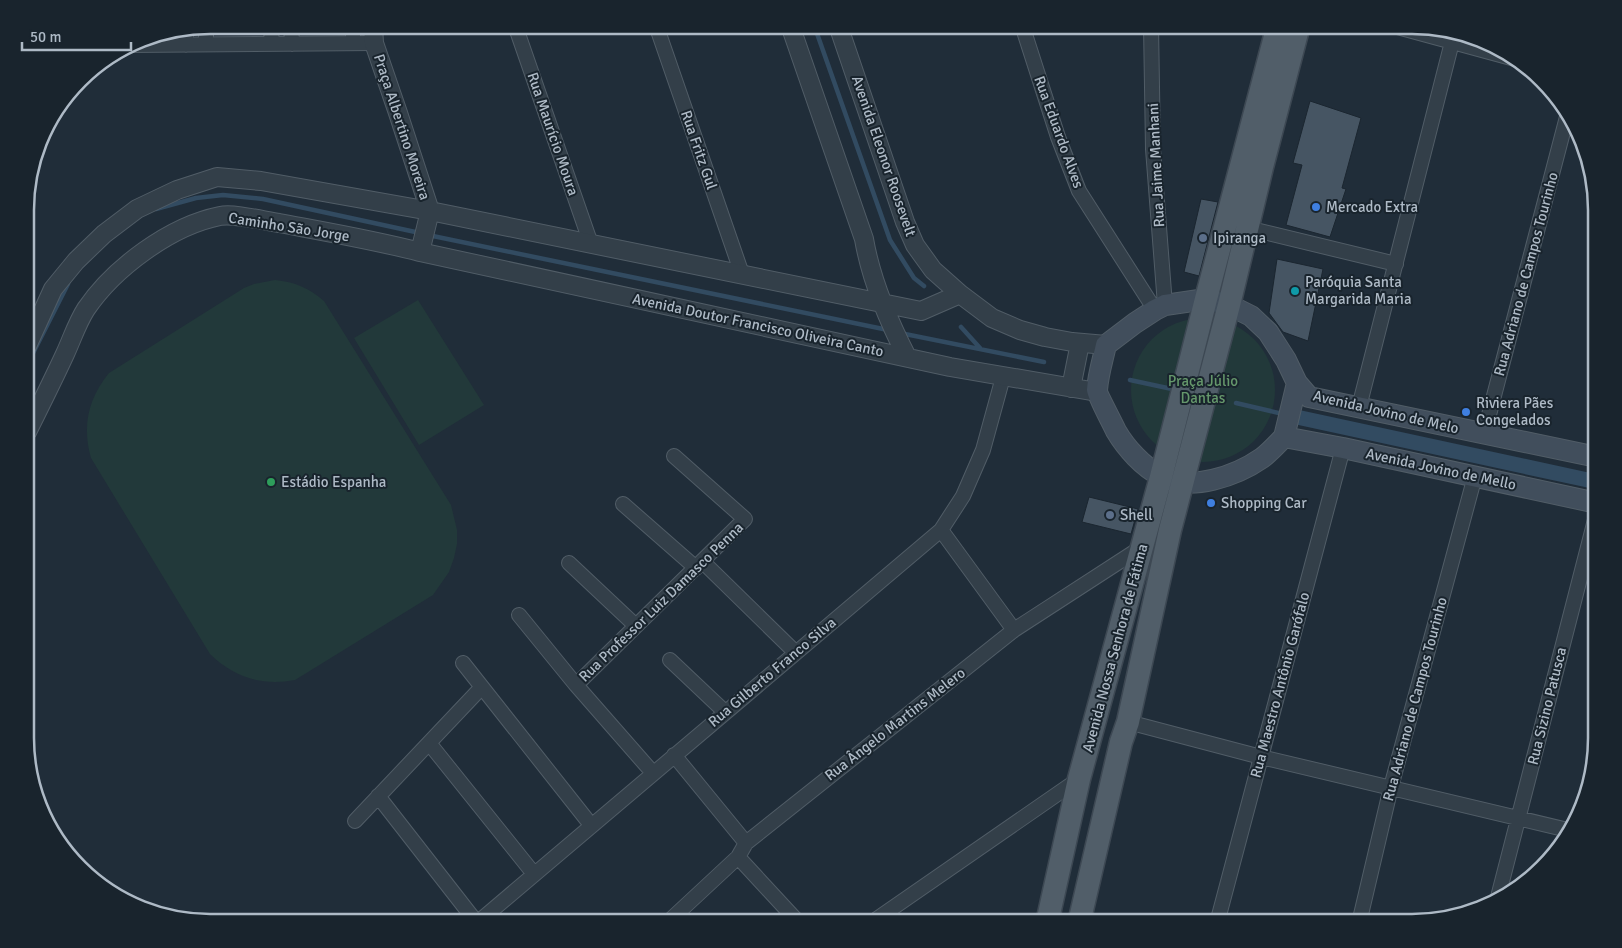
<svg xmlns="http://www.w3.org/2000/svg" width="1622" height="948" viewBox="0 0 1622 948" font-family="Signika,sans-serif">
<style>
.green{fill:#22393a}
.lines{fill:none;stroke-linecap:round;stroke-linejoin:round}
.stream{stroke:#324b61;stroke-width:4.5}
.canal{stroke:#324b61;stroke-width:15}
.building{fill:#465563;stroke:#1b2630}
.minor-casing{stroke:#515d67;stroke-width:16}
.tertiary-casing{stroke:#515d67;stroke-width:20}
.secondary-casing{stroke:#515d67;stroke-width:22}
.primary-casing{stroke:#3d4853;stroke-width:25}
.minor{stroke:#333f49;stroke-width:14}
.tertiary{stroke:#333f49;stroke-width:18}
.secondary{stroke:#414e5c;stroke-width:20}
.primary{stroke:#515e69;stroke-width:22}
.shop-dot{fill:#3f7fe0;stroke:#19242d;stroke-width:2}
.service-dot{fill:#5c6f8a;stroke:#19242d;stroke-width:2}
.culture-dot{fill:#0f9aa8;stroke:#19242d;stroke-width:2}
.leisure-dot{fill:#2e9e5b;stroke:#19242d;stroke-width:2}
.labels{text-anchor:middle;stroke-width:4;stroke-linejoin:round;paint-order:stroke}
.street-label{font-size:15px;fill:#aebac6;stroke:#19242d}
.poi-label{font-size:15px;fill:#aebac6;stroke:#19242d;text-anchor:start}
.park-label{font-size:15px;fill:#65976b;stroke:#19242d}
.rim{fill:none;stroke:#aebac6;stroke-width:2.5}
</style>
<rect width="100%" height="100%" fill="#202d39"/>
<!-- green -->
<path class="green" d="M 275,280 C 295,282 309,288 324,301 L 451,505 L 457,530 L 457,544 L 454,558 L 449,572 L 433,595 L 295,680 C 262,686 235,678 210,654 L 91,458 C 82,426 88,399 109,373 L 244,288 L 254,284 Z
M 418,300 L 484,405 L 419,445 L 354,338 Z
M1131 390a72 72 0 1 1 144 0a72 72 0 1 1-144 0Z"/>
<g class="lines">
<!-- stream -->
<path class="stream" d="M 814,25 L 890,240 L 914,278 L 924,286
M 156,209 L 196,198 L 223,195 L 263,199 L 420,233
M 428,235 L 888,330
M 961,327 L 980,348
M 900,333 L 1044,362
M 27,365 L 68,284
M 1130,380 L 1172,389
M 1236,403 L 1283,414"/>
<!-- canal -->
<path class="canal" d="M 1292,416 L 1597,482"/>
</g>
<!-- building -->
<path class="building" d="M 1310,101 L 1361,118 L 1342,188 L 1346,189 L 1330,237 L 1286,225 L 1302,165 L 1293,163 Z
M 1201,199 L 1218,202 L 1199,276 L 1184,272 Z
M 1277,259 L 1323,269 L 1308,341 L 1283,332 L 1269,313 Z
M 1089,497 L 1138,509 L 1131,534 L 1082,522 Z"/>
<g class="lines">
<!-- minor casing -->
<g class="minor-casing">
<path id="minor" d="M 291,25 L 292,44
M 353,25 L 353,43
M 515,25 L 591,244
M 656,25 L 742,274
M 1022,25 L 1058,137 L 1079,191 L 1155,310
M 1151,25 L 1153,149 L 1165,305
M 1390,25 L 1515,59
M 206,44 L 206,26
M 271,44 L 272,25
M 130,45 L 374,43
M 186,45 L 186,30
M 1247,228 L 1396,264
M 1359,407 L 1452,42
M 1484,434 L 1568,113
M 623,504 L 696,568
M 941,530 L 1014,630
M 702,561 L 795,652
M 569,563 L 636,626
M 519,615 L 576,685 L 653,773
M 670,660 L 725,712
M 463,663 L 591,825
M 576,685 L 745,519 L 674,456
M 1128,722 L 1261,757 L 1572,831
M 429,743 L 534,874
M 674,755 L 746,843
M 378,796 L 477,923
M 355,821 L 481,688
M 738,857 L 799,923
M 1497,901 L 1597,512
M 477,923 L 941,530 L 963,496 L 983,450 L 1003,377
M 667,923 L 738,857 L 746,843 L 1014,630 L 1142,547
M 871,923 L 1079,779
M 1217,923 L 1343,448
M 1359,923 L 1391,787 L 1475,476"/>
</g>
<!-- tertiary casing -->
<g class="tertiary-casing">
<path id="tertiary" d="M 373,25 L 374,43 L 398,113 L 430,211
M 790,25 L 864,239 C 871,280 888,320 907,357
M 838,25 L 905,222 L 915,245 L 933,270 L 960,294 L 992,318 L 1020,330 L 1045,337 L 1072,342 L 1106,345
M 420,252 L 430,211
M 27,346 L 53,289 L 76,261 L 104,234 L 137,209 L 177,190 L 217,177 L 261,181 L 430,211 L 921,311 L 960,294
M 1071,388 L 1080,343
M 27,432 C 40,406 53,380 65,354 C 72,339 77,323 86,309 C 114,268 170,226 220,216 C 234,213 265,221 279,223 C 327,232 374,240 420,252 L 950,367 L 1097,392"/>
</g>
<!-- secondary casing -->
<g class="secondary-casing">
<path id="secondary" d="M 1284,437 C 1277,444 1270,452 1262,458 C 1236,476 1191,492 1161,476 C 1143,467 1126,448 1116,431 C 1113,424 1097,395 1097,390 C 1098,375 1103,359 1106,345 L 1135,323 L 1155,310 L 1165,305 L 1206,299 L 1229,305 L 1251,316 L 1268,332 L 1286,360 L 1297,383 L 1309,397 L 1597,457
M 1284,437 L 1343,448 L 1597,503
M 1284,437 L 1297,383"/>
</g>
<!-- primary casing -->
<g class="primary-casing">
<path id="primary" d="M 1047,923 L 1079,779 L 1161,477 L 1206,299 L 1278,25
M 1079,923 L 1121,742 L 1128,722 L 1170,530 L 1229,305 L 1262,167 L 1299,25"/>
</g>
<!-- minor -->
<use href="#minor" class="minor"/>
<!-- tertiary -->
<use href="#tertiary" class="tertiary"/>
<!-- secondary -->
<use href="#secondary" class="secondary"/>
<!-- primary -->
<use href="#primary" class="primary"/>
</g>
<!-- markers -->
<g class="shop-dot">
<circle cx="1316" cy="207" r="5"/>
<circle cx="1466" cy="412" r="5"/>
<circle cx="1211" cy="503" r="5"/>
</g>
<g class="service-dot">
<circle cx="1203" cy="238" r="5"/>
<circle cx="1110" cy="515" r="5"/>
</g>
<circle class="culture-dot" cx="1295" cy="291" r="5"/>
<circle class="leisure-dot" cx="271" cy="482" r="5"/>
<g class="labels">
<!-- street labels -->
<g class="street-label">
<text transform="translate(402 127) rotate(72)" y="5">Praça Albertino Moreira</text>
<text transform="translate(1059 132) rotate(70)" y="5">Rua Eduardo Alves</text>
<text transform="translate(553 134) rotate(71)" y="5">Rua Maurício Moura</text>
<text transform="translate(699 150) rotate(71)" y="5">Rua Fritz Gul</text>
<text transform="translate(884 156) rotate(71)" y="5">Avenida Eleonor Roosevelt</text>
<text transform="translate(1156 165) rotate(-93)" y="5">Rua Jaime Manhani</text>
<text transform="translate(289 227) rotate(9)" y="5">Caminho São Jorge</text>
<text transform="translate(1526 274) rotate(-75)" y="5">Rua Adriano de Campos Tourinho</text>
<text transform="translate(758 325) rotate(12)" y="5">Avenida Doutor Francisco Oliveira Canto</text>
<text transform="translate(1386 412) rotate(13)" y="5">Avenida Jovino de Melo</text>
<text transform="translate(1441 469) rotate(12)" y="5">Avenida Jovino de Mello</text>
<text transform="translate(661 602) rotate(-44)" y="5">Rua Professor Luiz Damasco Penna</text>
<text transform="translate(1115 648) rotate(-75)" y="5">Avenida Nossa Senhora de Fátima</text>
<text transform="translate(772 672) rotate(-40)" y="5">Rua Gilberto Franco Silva</text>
<text transform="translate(1280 685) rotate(-75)" y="5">Rua Maestro Antônio Garófalo</text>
<text transform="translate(1415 699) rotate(-75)" y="5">Rua Adriano de Campos Tourinho</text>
<text transform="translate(1547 706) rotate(-76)" y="5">Rua Sizino Patusca</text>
<text transform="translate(895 724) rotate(-38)" y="5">Rua Ângelo Martins Melero</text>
</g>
<!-- poi labels -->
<g class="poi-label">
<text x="1326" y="212">Mercado Extra</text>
<text x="1213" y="243">Ipiranga</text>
<text x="1305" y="287">Paróquia Santa<tspan x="1305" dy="17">Margarida Maria</tspan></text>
<text x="1476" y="408">Riviera Pães<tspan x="1476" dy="17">Congelados</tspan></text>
<text x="281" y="487">Estádio Espanha</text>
<text x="1221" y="508">Shopping Car</text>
<text x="1120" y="520">Shell</text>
</g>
<!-- park labels -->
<g class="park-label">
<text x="1203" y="386">Praça Júlio<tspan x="1203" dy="17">Dantas</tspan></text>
</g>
</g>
<!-- crop -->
<path d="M0 0H1622V948H0ZM210 34H1412A176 176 0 0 1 1588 210V738A176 176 0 0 1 1412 914H210A176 176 0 0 1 34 738V210A176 176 0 0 1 210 34Z" fill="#19242d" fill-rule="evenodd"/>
<path class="rim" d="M210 34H1412A176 176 0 0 1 1588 210V738A176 176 0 0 1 1412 914H210A176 176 0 0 1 34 738V210A176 176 0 0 1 210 34Z"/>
<!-- scale -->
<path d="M22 42v8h109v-8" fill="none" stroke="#aebac6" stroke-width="2.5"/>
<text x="30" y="42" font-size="15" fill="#aebac6" stroke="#19242d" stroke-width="4" paint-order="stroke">50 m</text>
</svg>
